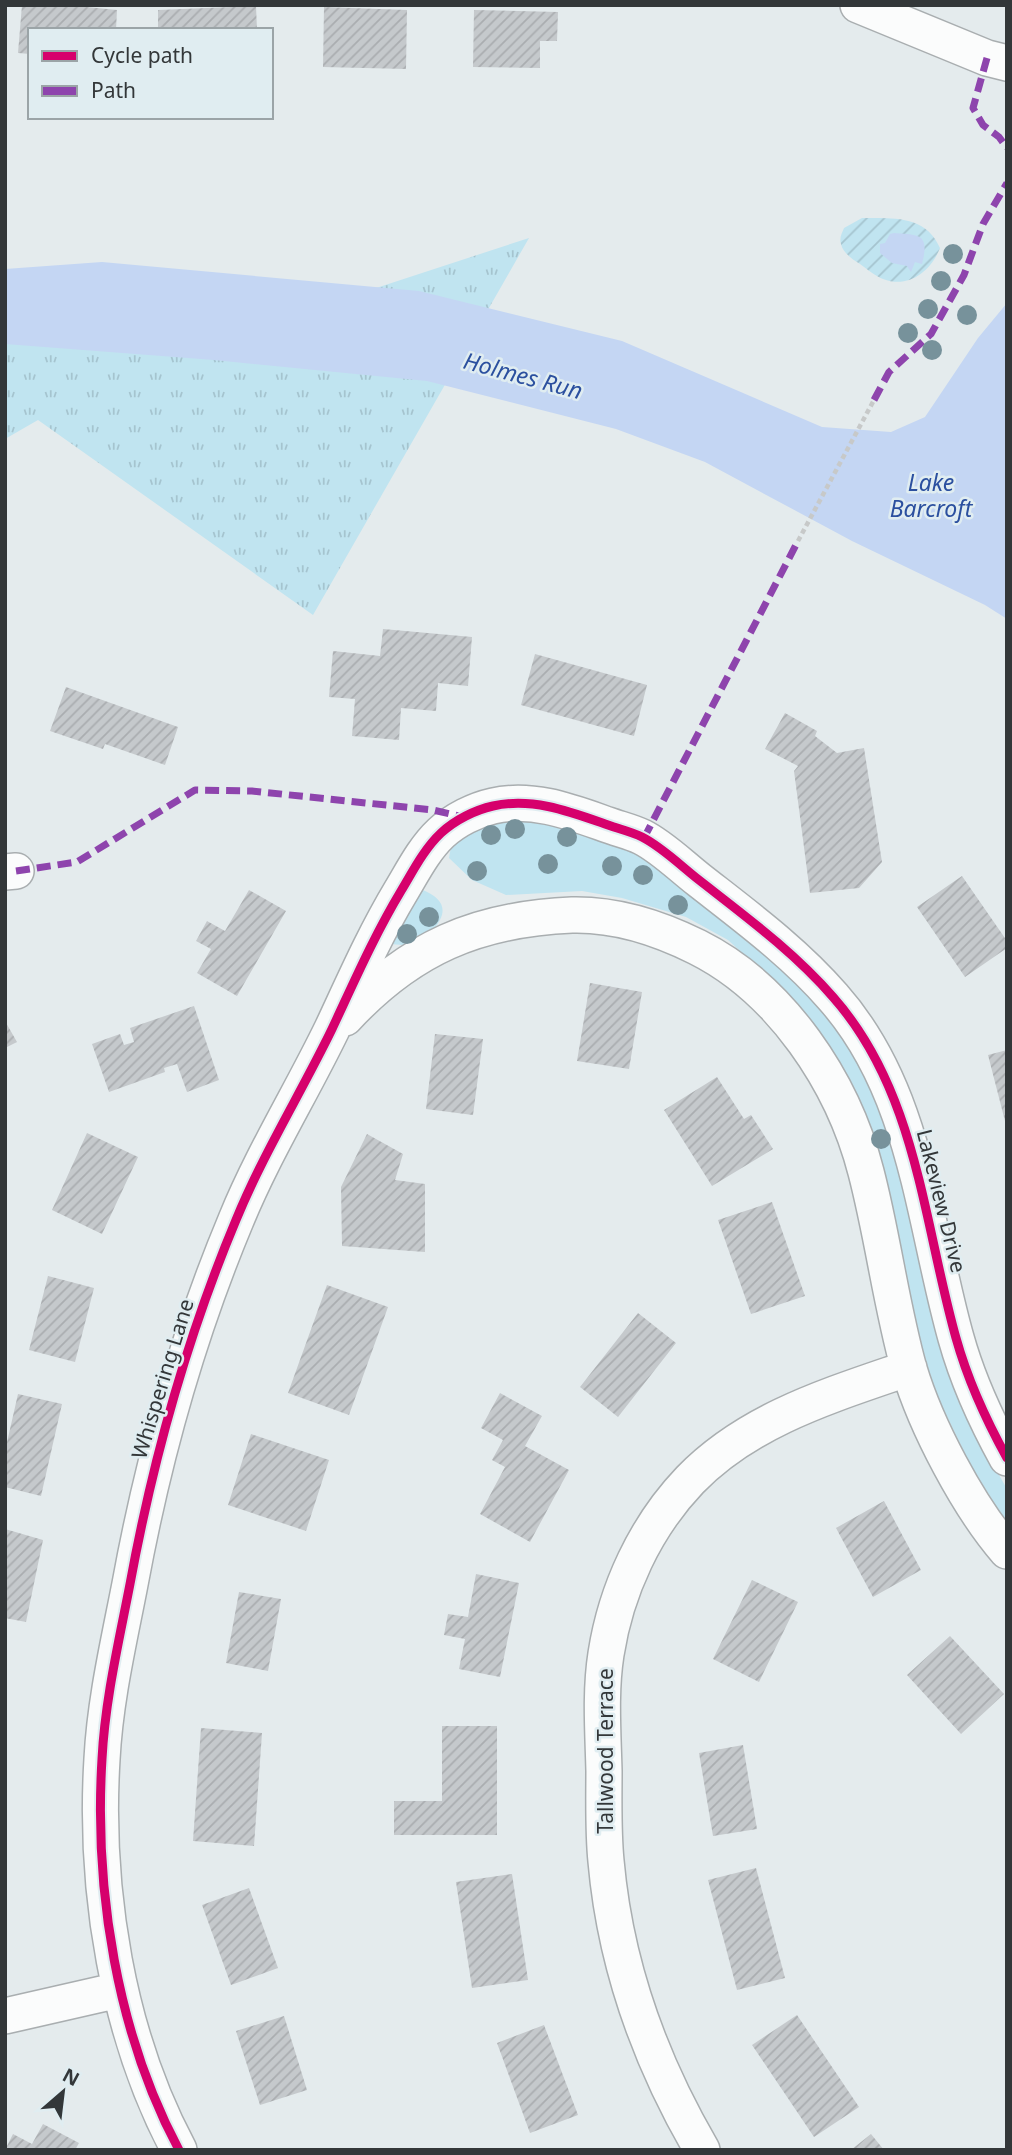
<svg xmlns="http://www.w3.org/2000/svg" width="1012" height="2155" viewBox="0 0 1012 2155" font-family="'Noto Sans',sans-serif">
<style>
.grass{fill:#c0e4f0}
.park{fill:url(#park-tufts)}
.garden{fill:url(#garden-furrows)}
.water{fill:#c4d6f3}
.building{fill:url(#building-hatch)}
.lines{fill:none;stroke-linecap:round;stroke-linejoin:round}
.minor-casing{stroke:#a9aeb0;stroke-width:38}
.path{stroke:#c7c9c9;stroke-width:4.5;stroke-dasharray:5 3.5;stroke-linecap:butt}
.minor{stroke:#fbfcfc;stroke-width:35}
.quiet{stroke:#8e44ad;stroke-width:7;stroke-dasharray:14 7;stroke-linecap:butt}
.cycleway-casing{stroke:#e0edf1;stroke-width:13}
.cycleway{stroke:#d6006c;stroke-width:9}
.tree{fill:#77929b}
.labels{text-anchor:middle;stroke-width:5;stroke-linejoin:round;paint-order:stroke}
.street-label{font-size:21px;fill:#333739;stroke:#e0edf1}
.water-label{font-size:23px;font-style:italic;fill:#2b509f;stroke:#e0edf1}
</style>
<defs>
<pattern id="park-tufts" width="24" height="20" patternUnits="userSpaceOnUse" patternTransform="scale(1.75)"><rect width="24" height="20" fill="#c0e4f0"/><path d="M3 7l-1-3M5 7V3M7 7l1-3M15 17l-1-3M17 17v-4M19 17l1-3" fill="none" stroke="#a5c4cf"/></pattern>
<pattern id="garden-furrows" width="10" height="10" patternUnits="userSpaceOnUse" patternTransform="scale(1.75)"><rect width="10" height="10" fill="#c0e4f0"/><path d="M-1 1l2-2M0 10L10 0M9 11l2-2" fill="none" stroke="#a5c4cf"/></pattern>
<pattern id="building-hatch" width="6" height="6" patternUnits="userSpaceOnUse" patternTransform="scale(1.75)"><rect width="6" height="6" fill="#c5c9cc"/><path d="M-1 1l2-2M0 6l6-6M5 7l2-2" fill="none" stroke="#aaadb0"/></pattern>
</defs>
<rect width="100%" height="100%" fill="#e4ebed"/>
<!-- grass -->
<path class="grass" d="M 514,811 L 632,849 L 746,934 L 826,1010 L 874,1087 L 981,1443 L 1007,1489 L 1007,1523 L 972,1468 L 939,1400 L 789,996 L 728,940 L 686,917 L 622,898 L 582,891 L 506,895 L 472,880 L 449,858 L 453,835 Z
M 420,889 C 461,904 438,928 415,946 L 390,944 Z"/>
<!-- park -->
<path class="park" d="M 529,238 L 313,615 L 38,420 L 5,439 L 5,283 L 315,308 Z"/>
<!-- garden -->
<path class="garden" d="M 862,218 C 893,218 926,215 940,248 C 931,271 909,289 883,279 C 875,276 867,269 860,264 C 852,259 843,253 841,244 C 839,238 842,233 844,228 Z"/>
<!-- water -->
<path class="water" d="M 894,233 C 919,235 930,233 922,264 L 915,262 L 911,272 L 907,266 L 892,263 L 880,253 L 880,244 L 885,243 L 890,234 Z
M 102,262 L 419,291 L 622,341 L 822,427 L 891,432 L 925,417 L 978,338 L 1007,303 L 1007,619 L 985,605 L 852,541 L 705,462 L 616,429 L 427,381 L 214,360 L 5,344 L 5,269 Z"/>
<!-- building -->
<path class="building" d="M 22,5 L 66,5 L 117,10 L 116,30 L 30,30 L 30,54 L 18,53 Z
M 256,6 L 257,30 L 158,30 L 158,10 Z
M 324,7 L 407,10 L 406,69 L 323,67 Z
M 474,10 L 558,12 L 557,41 L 540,41 L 540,68 L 473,67 Z
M 383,629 L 472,637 L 468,686 L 438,683 L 436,711 L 401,708 L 399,740 L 352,736 L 355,699 L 329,697 L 333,651 L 380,656 Z
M 535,654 L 647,685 L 634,736 L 521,705 Z
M 66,687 L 178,727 L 165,765 L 105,744 L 103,749 L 50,731 Z
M 785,713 L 817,731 L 815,736 L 837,753 L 864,748 L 882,862 L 859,888 L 810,893 L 794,771 L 798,766 L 765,749 Z
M 962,876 L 1007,941 L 1007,948 L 965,977 L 917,907 Z
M 249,890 L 286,911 L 237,996 L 197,973 L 211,949 L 196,941 L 207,921 L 225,931 Z
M 590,983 L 642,992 L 629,1069 L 577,1061 Z
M 194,1006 L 219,1080 L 187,1092 L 177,1064 L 164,1068 L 165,1072 L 109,1092 L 92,1044 L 120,1034 L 124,1045 L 134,1042 L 130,1028 Z
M 5,1021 L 17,1042 L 5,1048 Z
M 435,1034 L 483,1039 L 473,1115 L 426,1109 Z
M 1007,1050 L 1007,1125 L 1006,1125 L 988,1055 Z
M 717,1077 L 744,1119 L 751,1115 L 773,1149 L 712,1186 L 664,1110 Z
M 87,1133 L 138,1157 L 102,1234 L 52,1210 Z
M 367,1134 L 403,1154 L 395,1180 L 425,1184 L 425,1252 L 342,1246 L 341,1187 Z
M 772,1202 L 805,1296 L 751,1314 L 718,1220 Z
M 48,1276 L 94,1288 L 75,1362 L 29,1350 Z
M 327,1285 L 388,1307 L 349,1415 L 288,1393 Z
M 638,1313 L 676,1343 L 618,1417 L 580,1387 Z
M 500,1393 L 542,1416 L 525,1446 L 569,1470 L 530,1542 L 480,1514 L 505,1467 L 492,1460 L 503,1440 L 481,1428 Z
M 18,1394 L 62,1404 L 41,1496 L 5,1487 L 5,1451 Z
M 251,1434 L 329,1460 L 306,1531 L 228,1505 Z
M 884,1501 L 921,1570 L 873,1597 L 836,1528 Z
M 5,1529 L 43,1540 L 26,1622 L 5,1618 Z
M 476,1574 L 519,1583 L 500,1677 L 459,1669 L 465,1639 L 444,1635 L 448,1614 L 468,1617 Z
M 752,1580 L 798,1602 L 759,1682 L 713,1659 Z
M 239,1592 L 281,1599 L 268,1671 L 226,1663 Z
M 950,1636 L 1004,1694 L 961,1734 L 907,1675 Z
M 442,1726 L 497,1726 L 497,1835 L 394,1835 L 394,1801 L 442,1801 Z
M 201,1728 L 262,1733 L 254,1846 L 193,1841 Z
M 743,1745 L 757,1829 L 713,1836 L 699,1753 Z
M 756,1868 L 785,1978 L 737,1990 L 708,1880 Z
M 512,1874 L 528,1980 L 472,1988 L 456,1882 Z
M 249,1888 L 278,1968 L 231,1985 L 202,1905 Z
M 797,2015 L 859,2107 L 814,2137 L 752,2045 Z
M 284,2016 L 307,2090 L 260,2105 L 236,2031 Z
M 544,2025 L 578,2115 L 530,2133 L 497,2043 Z
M 43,2124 L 79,2143 L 75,2150 L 5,2150 L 13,2134 L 32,2144 Z
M 871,2134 L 884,2150 L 851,2150 Z"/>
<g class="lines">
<!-- minor casing -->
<g class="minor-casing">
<path id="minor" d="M 858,5 L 987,58 L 1007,63
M 5,872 L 16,871
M 345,1018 C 410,948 477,919 572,915 C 615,914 659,928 697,947 C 781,989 843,1082 866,1172 C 883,1237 891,1305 909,1369 C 926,1426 968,1506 1007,1551
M 5,2016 L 119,1990
M 179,2150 C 117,2034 94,1890 102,1759 C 105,1700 119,1641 130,1584 C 153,1459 187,1337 236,1220 C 263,1154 301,1093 332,1029 C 354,982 374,936 401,891 C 413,871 424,849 441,833 C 455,820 475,810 493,806 C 533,797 571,812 608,825 C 619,829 632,832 642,837 C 662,847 681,866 699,880 C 745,916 794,952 833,997 C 917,1092 923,1221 956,1338 C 968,1381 986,1420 1007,1458
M 702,2150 C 650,2061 615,1963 606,1861 C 603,1831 604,1800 604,1771 C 603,1732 600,1692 606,1654 C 616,1590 645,1527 690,1480 C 749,1419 831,1395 909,1368"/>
</g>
<!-- path -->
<path class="path" d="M 798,541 L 874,400"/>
<!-- minor -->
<use href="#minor" class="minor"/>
<!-- quiet -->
<path class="quiet" d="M 987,58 L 973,108 L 983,125 L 999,137 L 1007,148
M 874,400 L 889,372 L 931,334 L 964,275 L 983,224 L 1007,183
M 644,838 L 798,541
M 16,871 L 77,862 L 195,790 L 252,791 L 433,810 L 463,817"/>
<!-- cycleway casing -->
<g class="cycleway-casing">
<path id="cycleway" d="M 179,2150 C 117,2034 94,1890 102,1759 C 105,1700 119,1641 130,1584 C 153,1459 187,1337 236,1220 C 263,1154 301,1093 332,1029 C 354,982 374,936 401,891 C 413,871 424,849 441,833 C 455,820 475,810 493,806 C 533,797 571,812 608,825 C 619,829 632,832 642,837 C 662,847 681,866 699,880 C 745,916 794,952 833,997 C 917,1092 923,1221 956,1338 C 968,1381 986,1420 1007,1458"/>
</g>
<!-- cycleway -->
<use href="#cycleway" class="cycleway"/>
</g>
<!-- trees -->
<g class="tree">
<circle cx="953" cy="254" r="10"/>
<circle cx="941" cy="281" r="10"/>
<circle cx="928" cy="309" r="10"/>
<circle cx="967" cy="315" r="10"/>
<circle cx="908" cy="333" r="10"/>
<circle cx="932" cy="350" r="10"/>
<circle cx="515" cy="829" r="10"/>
<circle cx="491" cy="835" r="10"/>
<circle cx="567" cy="837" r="10"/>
<circle cx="548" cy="864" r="10"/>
<circle cx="612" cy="866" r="10"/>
<circle cx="477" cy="871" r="10"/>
<circle cx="643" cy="875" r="10"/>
<circle cx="678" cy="905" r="10"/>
<circle cx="429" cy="917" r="10"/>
<circle cx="407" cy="934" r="10"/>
<circle cx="881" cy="1139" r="10"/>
</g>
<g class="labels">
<!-- street labels -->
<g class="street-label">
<text transform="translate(941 1201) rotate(76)" y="7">Lakeview Drive</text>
<text transform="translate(163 1379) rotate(-73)" y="7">Whispering Lane</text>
<text transform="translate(606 1751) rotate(-90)" y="7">Tallwood Terrace</text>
</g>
<!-- water labels -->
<g class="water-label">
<text transform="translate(523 376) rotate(15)" y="8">Holmes Run</text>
<text x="931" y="491">Lake<tspan x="931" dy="26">Barcroft</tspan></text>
</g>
</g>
<!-- border -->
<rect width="1012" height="2155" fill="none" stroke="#333739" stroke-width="14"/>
<!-- legend -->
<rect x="28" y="28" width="245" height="91" fill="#e0edf1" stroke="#9ba4a7" stroke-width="2"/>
<rect x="42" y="51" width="35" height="10" fill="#d6006c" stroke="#9ba4a7" stroke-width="2"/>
<text x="91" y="63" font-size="21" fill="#333739">Cycle path</text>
<rect x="42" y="86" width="35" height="10" fill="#8e44ad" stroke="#9ba4a7" stroke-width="2"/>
<text x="91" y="98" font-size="21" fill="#333739">Path</text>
<!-- north arrow -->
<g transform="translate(63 2092) rotate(28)" stroke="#e0edf1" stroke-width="5" paint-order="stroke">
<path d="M0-5L12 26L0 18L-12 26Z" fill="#333739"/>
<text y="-10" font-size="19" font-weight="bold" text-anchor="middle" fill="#333739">N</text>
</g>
</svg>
